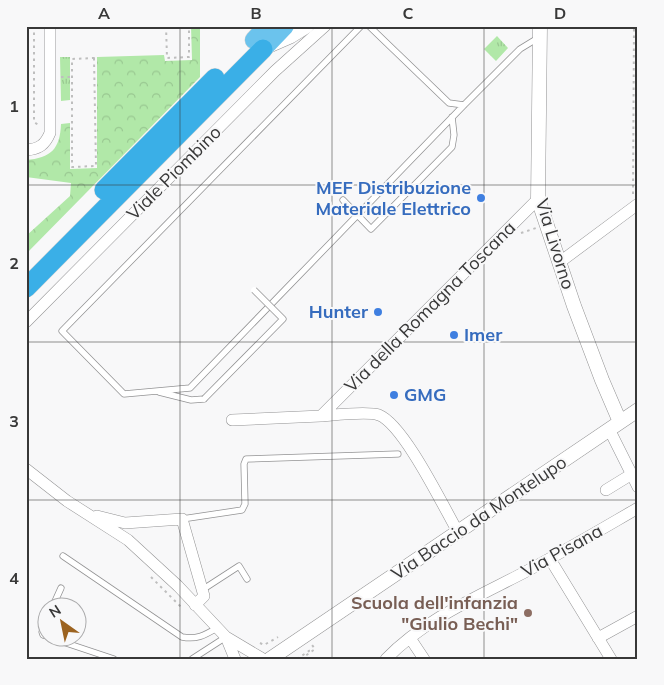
<svg xmlns="http://www.w3.org/2000/svg" width="664" height="685" viewBox="0 0 664 685" font-family="Mulish,sans-serif">
<style>
.grass{fill:url(#grass-tufts)}
.park{fill:url(#park-crowns)}
.lines{fill:none;stroke-linecap:round;stroke-linejoin:round}
.service-casing{stroke:#939394;stroke-width:7}
.minor-casing{stroke:#939394;stroke-width:12}
.tertiary-casing{stroke:#939394;stroke-width:15}
.primary-casing{stroke:#d3d3d3;stroke-width:19}
.trunk-casing{stroke:#d3d3d3;stroke-width:20}
.path{stroke:#bebebe;stroke-width:2;stroke-dasharray:2.5 4;stroke-linecap:butt}
.service{stroke:#fff;stroke-width:5.5}
.minor{stroke:#fff;stroke-width:11}
.tertiary{stroke:#fff;stroke-width:14}
.primary{stroke:#6bc3ed;stroke-width:18}
.trunk{stroke:#3aafe7;stroke-width:19}
.service-bridge-casing{stroke:#939394;stroke-width:7;stroke-linecap:butt}
.service-bridge{stroke:#fff;stroke-width:5.5}
.grid{fill:none;stroke:#383838;stroke-width:1;stroke-opacity:0.55}
.shop-dot{fill:#3f7fe0;stroke:#f8f8f9;stroke-width:2}
.education-dot{fill:#8d6e63;stroke:#f8f8f9;stroke-width:2}
.labels{text-anchor:middle;stroke-width:4;stroke-linejoin:round;paint-order:stroke}
.street-label{font-size:18px;fill:#383838;stroke:#f8f8f9}
.shop-label{font-size:18px;font-weight:bold;fill:#366cbe;stroke:#f8f8f9;text-anchor:end}
.education-label{font-size:18px;font-weight:bold;fill:#785e54;stroke:#f8f8f9;text-anchor:end}
.neatline{fill:none;stroke:#383838;stroke-width:2}
.grid-label{font-size:16px;text-anchor:middle;font-weight:bold;fill:#383838}
</style>
<defs>
<pattern id="grass-tufts" width="24" height="20" patternUnits="userSpaceOnUse" patternTransform="scale(1.25)"><rect width="24" height="20" fill="#b1e8a8"/><path d="M3 7l-1-3M5 7V3M7 7l1-3M15 17l-1-3M17 17v-4M19 17l1-3" fill="none" stroke="#99c891"/></pattern>
<pattern id="park-crowns" width="20" height="18" patternUnits="userSpaceOnUse" patternTransform="scale(1.25)"><rect width="20" height="18" fill="#b1e8a8"/><path d="M2 6a3 3 0 1 1 6 0M12 15a3 3 0 1 1 6 0" fill="none" stroke="#99c891"/></pattern>
</defs>
<rect width="100%" height="100%" fill="#f8f8f9"/>
<!-- grass -->
<path class="grass" d="M 497,36 L 508,48 L 496,61 L 484,49 Z
M 60,57 L 70,57 L 70,100 L 61,101 Z"/>
<!-- park -->
<path class="park" d="M 191,26 L 200,26 L 200,77 L 26,254 L 26,236 L 70,196 L 71,183 L 26,177 L 26,160 C 51,158 60,149 61,124 L 70,123 L 70,169 L 97,168 L 97,57 L 164,55 L 165,61 L 192,60 Z"/>
<g class="lines">
<!-- service casing -->
<g class="service-casing">
<path id="service" d="M 361,26 L 62,331 L 124,394 L 190,388 L 464,105 L 520,49 L 538,38
M 369,26 L 449,103 L 464,105
M 343,200 L 371,229 L 452,147 L 454,135 L 452,117
M 159,392 L 191,400 L 204,399
M 182,519 L 242,510 L 245,504 L 244,464 L 246,459 L 398,454
M 63,556 L 182,637 C 197,640 205,635 217,628
M 202,590 L 239,566 L 247,579
M 52,608 L 61,588
M 48,619 L 42,632 L 43,635 L 48,636
M 51,638 L 114,659
M 192,659 L 226,637"/>
</g>
<!-- minor casing -->
<g class="minor-casing">
<path id="minor" d="M 26,150 C 39,149 45,145 50,133 L 50,26
M 560,262 L 638,204
M 26,322 L 275,71 L 325,26
M 321,416 C 335,415 368,411 379,415 C 404,425 443,506 458,532
M 232,420 L 321,416 L 538,199
M 609,429 L 638,487
M 26,469 L 67,501 L 128,540 L 178,586 L 226,637 L 263,659
M 606,490 L 632,474
M 97,516 L 125,523 L 182,519 L 204,596 L 195,605
M 550,559 L 611,659
M 226,637 L 235,659
M 410,638 L 424,659
M 598,638 L 638,616
M 386,659 C 425,619 477,597 525,572 C 563,552 600,530 638,508"/>
</g>
<!-- tertiary casing -->
<g class="tertiary-casing">
<path id="tertiary" d="M 540,26 L 538,199 L 574,306 L 602,380 L 620,422
M 268,46 L 291,36 L 307,26
M 270,659 L 638,410"/>
</g>
<!-- primary casing -->
<g class="primary-casing">
<path id="primary" d="M 254,40 L 267,26
M 263,49 L 285,26"/>
</g>
<!-- trunk casing -->
<g class="trunk-casing">
<path id="trunk" d="M 104,190 L 215,78
M 26,288 L 263,49"/>
</g>
<!-- path -->
<path class="path" d="M 34,26 L 34,122 L 40,126
M 166,26 L 167,58 L 189,57 L 189,26
M 94,58 L 96,166 L 72,167 L 72,59 Z
M 61,77 L 71,77
M 633,194 L 634,26
M 521,233 L 536,228
M 151,577 L 181,607
M 260,643 L 264,645 L 278,637
M 297,659 L 309,651 L 308,649 L 307,649
M 301,659 L 315,649 L 312,645"/>
<!-- service -->
<use href="#service" class="service"/>
<!-- minor -->
<use href="#minor" class="minor"/>
<!-- tertiary -->
<use href="#tertiary" class="tertiary"/>
<!-- primary -->
<use href="#primary" class="primary"/>
<!-- trunk -->
<use href="#trunk" class="trunk"/>
<!-- service-bridge casing -->
<g class="service-bridge-casing">
<path id="service-bridge" d="M 204,399 L 283,319 L 254,290"/>
</g>
<!-- service-bridge -->
<use href="#service-bridge" class="service-bridge"/>
</g>
<!-- grid -->
<path class="grid" d="M 180,26 L 180,659M 332,26 L 332,659M 484,26 L 484,659M 26,185 L 638,185M 26,342 L 638,342M 26,500 L 638,500"/>
<!-- markers -->
<g class="shop-dot">
<circle cx="481" cy="198" r="5"/>
<circle cx="378" cy="312" r="5"/>
<circle cx="454" cy="335" r="5"/>
<circle cx="394" cy="395" r="5"/>
</g>
<circle class="education-dot" cx="528" cy="613" r="5"/>
<g class="labels">
<!-- street labels -->
<g class="street-label">
<text transform="translate(174 173) rotate(-45)" y="6">Viale Piombino</text>
<text transform="translate(555 244) rotate(73)" y="6">Via Livorno</text>
<text transform="translate(430 307) rotate(-45)" y="6">Via della Romagna Toscana</text>
<text transform="translate(479 518) rotate(-34)" y="6">Via Baccio da Montelupo</text>
<text transform="translate(562 551) rotate(-29)" y="6">Via Pisana</text>
</g>
<!-- shop labels -->
<g class="shop-label">
<text x="471" y="194">MEF Distribuzione<tspan x="471" dy="21">Materiale Elettrico</tspan></text>
<text x="368" y="318">Hunter</text>
<text x="464" y="341" text-anchor="start">Imer</text>
<text x="404" y="401" text-anchor="start">GMG</text>
</g>
<!-- education labels -->
<g class="education-label">
<text x="518" y="609">Scuola dell'infanzia<tspan x="518" dy="21">"Giulio Bechi"</tspan></text>
</g>
</g>
<!-- border -->
<rect width="664" height="685" fill="none" stroke="#f8f8f9" stroke-width="55"/>
<!-- north arrow -->
<g transform="translate(62 622) rotate(327)"><circle r="24" fill="#f8f8f9" stroke="#ababac"/>
<path d="M0-4L9 19L0 12L-9 19Z" fill="#9c6320"/>
<text y="-8" font-size="14" font-weight="bold" text-anchor="middle" fill="#383838">N</text>
</g>
<rect x="28" y="28" width="608" height="630" class="neatline"/>
<g class="grid-label">
<text x="104" y="19">A</text>
<text x="256" y="19">B</text>
<text x="408" y="19">C</text>
<text x="560" y="19">D</text>
<text x="14" y="112">1</text>
<text x="14" y="269">2</text>
<text x="14" y="427">3</text>
<text x="14" y="584">4</text>
</g>
</svg>
